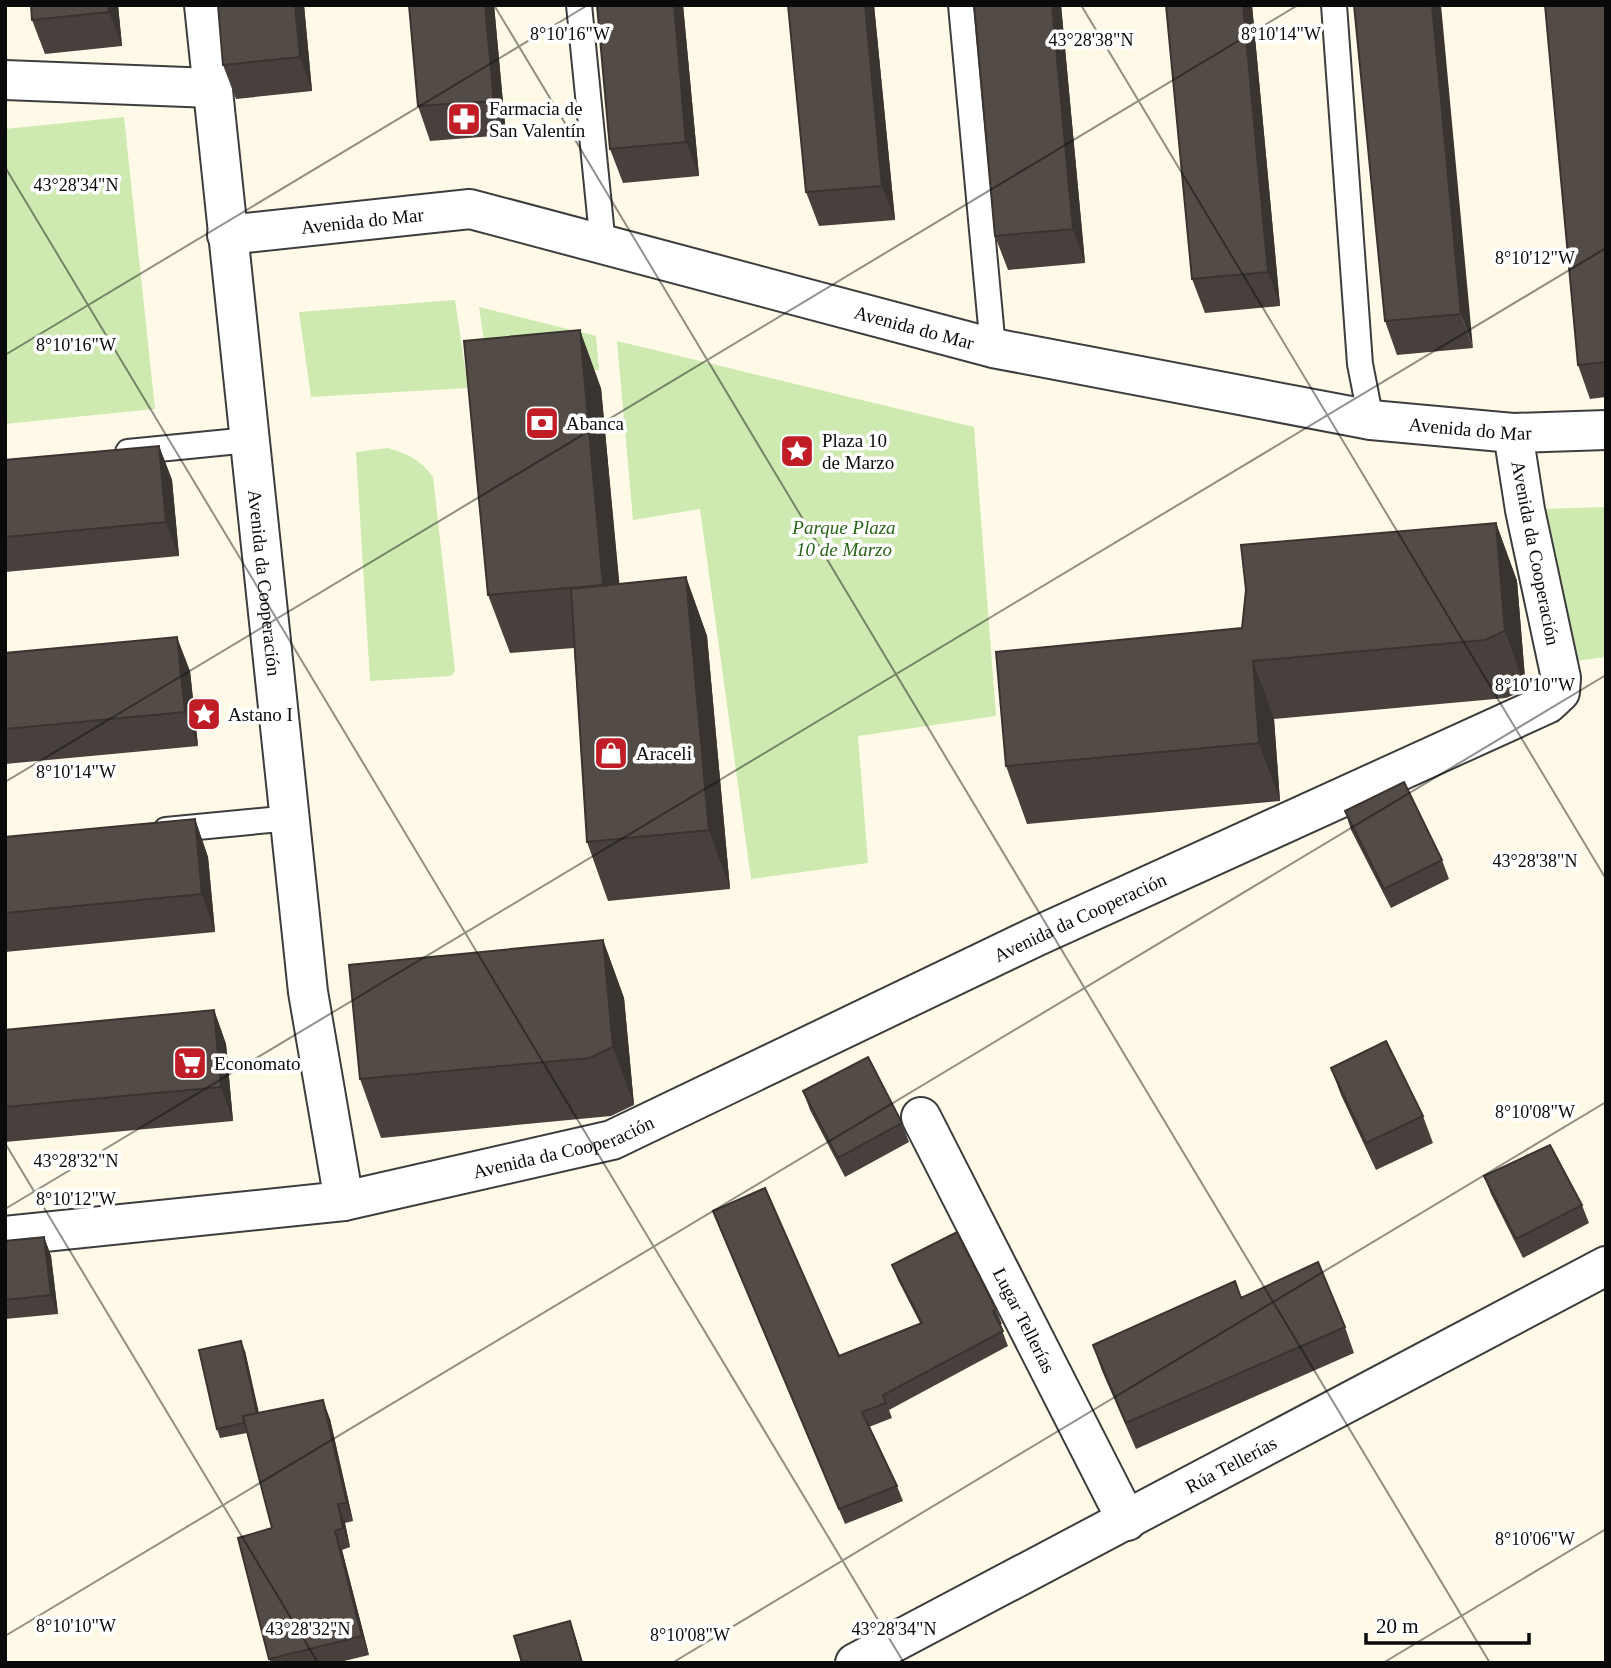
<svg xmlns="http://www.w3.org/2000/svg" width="1611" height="1668" viewBox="0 0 1611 1668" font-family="Georgia,serif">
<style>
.green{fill:#cfeab0}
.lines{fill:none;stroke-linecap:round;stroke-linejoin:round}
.service-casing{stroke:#3d3d3d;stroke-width:28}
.minor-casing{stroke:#3d3d3d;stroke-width:42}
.tertiary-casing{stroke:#3d3d3d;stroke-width:42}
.service{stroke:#fff;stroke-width:24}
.minor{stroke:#fff;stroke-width:38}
.tertiary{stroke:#fff;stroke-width:38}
.wall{fill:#47403c}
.shaded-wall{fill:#3a3431}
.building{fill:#534b46;stroke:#3a3431;stroke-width:2}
.ticks{fill:none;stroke:#0a0a0a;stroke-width:2;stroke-opacity:0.45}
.labels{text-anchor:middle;stroke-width:7;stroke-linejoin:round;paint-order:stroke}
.poi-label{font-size:19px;fill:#0a0a0a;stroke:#fff;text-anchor:start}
.street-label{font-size:19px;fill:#0a0a0a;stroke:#fff}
.park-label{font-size:19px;font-style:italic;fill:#296419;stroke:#fff}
.ticks-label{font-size:18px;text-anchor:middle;fill:#0a0a0a;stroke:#fff;stroke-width:7;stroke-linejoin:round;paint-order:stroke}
</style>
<rect width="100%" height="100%" fill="#fffae8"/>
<!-- green -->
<path class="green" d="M 124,117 L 155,409 L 5,424 L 5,129 Z
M 455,300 L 468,388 L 311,397 L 299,312 Z
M 479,307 L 596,336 L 599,370 L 490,380 Z
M 617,341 L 974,427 L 996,716 L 858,736 L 868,863 L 751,879 L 700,509 L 633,520 Z
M 388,448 C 408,454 421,460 433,477 L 455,671 L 451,676 L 370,681 L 356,452 Z
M 1606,507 L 1606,657 L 1568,662 L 1539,509 Z"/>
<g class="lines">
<!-- service casing -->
<g class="service-casing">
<path id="service" d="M 579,5 L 603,246
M 961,5 L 993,348
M 1334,5 L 1360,364 L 1371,420
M 128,452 L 249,440
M 166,830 L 291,818"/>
</g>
<!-- minor casing -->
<g class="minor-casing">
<g id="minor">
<path id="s1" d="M 204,5 L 308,992 L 344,1201"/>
<path d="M 5,80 L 212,88"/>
<path id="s2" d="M 227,235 L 470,209 L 993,348 L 1371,420 L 1513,433 L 1606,430"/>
<path id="s3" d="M 921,1117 L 1127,1521"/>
<path id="s4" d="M 5,1236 L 344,1201 L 612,1140 L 1035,937 L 1547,704 L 1560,692 L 1561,678 L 1525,510 L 1513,433"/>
</g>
</g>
<!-- tertiary casing -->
<g class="tertiary-casing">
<g id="tertiary">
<path id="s5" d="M 855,1663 L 1606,1266"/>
</g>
</g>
<!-- service -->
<use href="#service" class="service"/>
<!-- minor -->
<use href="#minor" class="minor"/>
<!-- tertiary -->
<use href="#tertiary" class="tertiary"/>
</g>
<!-- wall -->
<path class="wall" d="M 118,5 L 122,46 L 45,54 L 32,20 Z
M 304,5 L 312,91 L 236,99 L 223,65 Z
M 409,5 L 494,5 L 506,135 L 430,141 L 418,106 Z
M 683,5 L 699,176 L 623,183 L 610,149 Z
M 874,5 L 895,220 L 819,226 L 806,192 Z
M 974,5 L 1061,5 L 1085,263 L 1008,270 L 995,236 Z
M 1252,5 L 1280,306 L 1205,313 L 1192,279 Z
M 1354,5 L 1473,348 L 1397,355 L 1385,321 Z
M 1606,5 L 1606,397 L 1590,399 L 1578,365 Z
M 601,388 L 619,584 L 686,577 L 707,636 L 730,889 L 608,901 L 587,842 L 574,648 L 510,653 L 488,595 Z
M 159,446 L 172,480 L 179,556 L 5,572 L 5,460 Z
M 1496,523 L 1517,581 L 1526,690 L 1506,698 L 1274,719 L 1280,801 L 1027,824 L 1006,766 L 1242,628 Z
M 5,653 L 190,671 L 198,746 L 5,764 Z
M 1345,811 L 1442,860 L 1449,879 L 1391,908 L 1351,830 Z
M 195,819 L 208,857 L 215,932 L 5,952 L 5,837 Z
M 603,940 L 624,998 L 634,1105 L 611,1116 L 381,1138 L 360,1079 Z
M 214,1010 L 226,1044 L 233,1121 L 5,1142 L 5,1030 Z
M 1331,1068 L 1423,1116 L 1433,1143 L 1376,1170 L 1341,1095 Z
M 803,1091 L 902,1123 L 909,1142 L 845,1177 L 810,1110 Z
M 1484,1176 L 1582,1205 L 1589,1223 L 1523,1258 L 1491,1194 Z
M 713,1211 L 839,1356 L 920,1323 L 898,1280 L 892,1265 L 996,1309 L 1002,1324 L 1000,1325 L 1008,1346 L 889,1410 L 892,1418 L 869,1427 L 897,1486 L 903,1501 L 845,1524 Z
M 44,1237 L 51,1256 L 58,1314 L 5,1319 L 5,1241 Z
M 1241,1297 L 1345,1327 L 1354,1353 L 1136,1449 L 1102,1371 L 1093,1345 Z
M 245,1351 L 259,1413 L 330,1419 L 353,1521 L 345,1523 L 350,1547 L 342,1550 L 369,1655 L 336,1663 L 271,1663 L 269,1659 L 272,1528 L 247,1433 L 220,1438 L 217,1429 Z"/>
<!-- shaded-wall -->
<path class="shaded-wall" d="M 108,5 L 118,5 L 122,46 L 109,12 Z
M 295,5 L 304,5 L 312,91 L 300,57 Z
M 485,5 L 494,5 L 506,135 L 494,101 Z
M 674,5 L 683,5 L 699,176 L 686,142 Z
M 865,5 L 874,5 L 895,220 L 882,186 Z
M 1052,5 L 1061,5 L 1085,263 L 1073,229 Z
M 1243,5 L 1252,5 L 1280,306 L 1268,272 Z
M 1432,5 L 1441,5 L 1473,348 L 1461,314 Z
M 580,330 L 601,388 L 625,643 L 603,585 Z
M 159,446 L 172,480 L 179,556 L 166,522 Z
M 1496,523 L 1517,581 L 1526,690 L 1505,631 Z
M 686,577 L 707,636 L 730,889 L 709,830 Z
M 177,637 L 190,671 L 198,746 L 185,712 Z
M 1253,661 L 1274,719 L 1280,801 L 1259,743 Z
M 195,819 L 208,857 L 215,932 L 202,894 Z
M 603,940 L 624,998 L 634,1105 L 613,1047 Z
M 214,1010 L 226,1044 L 233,1121 L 221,1087 Z
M 44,1237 L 51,1256 L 58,1314 L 51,1295 Z
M 241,1341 L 245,1351 L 262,1429 L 259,1420 Z
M 323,1400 L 330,1419 L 353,1521 L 347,1503 Z
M 338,1504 L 345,1523 L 350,1547 L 343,1528 Z
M 335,1531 L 342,1550 L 369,1655 L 362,1636 Z
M 570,1621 L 576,1639 L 583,1663 L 582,1663 Z"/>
<!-- building -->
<path class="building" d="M 31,5 L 108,5 L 109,12 L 32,20 Z
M 218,5 L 295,5 L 300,57 L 223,65 Z
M 409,5 L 485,5 L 494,101 L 418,106 Z
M 597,5 L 674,5 L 686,142 L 610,149 Z
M 788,5 L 865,5 L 882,186 L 806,192 Z
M 974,5 L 1052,5 L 1073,229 L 995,236 Z
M 1166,5 L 1243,5 L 1268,272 L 1192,279 Z
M 1354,5 L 1432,5 L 1461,314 L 1385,321 Z
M 1545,5 L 1606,5 L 1606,362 L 1578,365 Z
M 580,330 L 603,585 L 488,595 L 464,341 Z
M 159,446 L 166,522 L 5,537 L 5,460 Z
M 1496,523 L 1505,631 L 1485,640 L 1253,661 L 1259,743 L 1006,766 L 996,652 L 1242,628 L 1246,590 L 1241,545 Z
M 686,577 L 709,830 L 587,842 L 571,589 Z
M 177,637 L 185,712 L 5,729 L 5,653 Z
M 1404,782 L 1442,860 L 1384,889 L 1345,811 Z
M 195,819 L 202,894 L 5,913 L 5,837 Z
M 603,940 L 613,1047 L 590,1058 L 360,1079 L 349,965 Z
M 214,1010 L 221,1087 L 5,1107 L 5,1030 Z
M 1386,1041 L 1423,1116 L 1366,1143 L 1331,1068 Z
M 868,1057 L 902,1123 L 838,1158 L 803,1091 Z
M 1550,1145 L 1582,1205 L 1516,1239 L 1484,1176 Z
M 765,1188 L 839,1356 L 922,1323 L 892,1265 L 957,1232 L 996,1309 L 993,1311 L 1003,1331 L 883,1395 L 886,1403 L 862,1412 L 897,1486 L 839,1509 L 713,1211 Z
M 44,1237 L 51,1295 L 5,1300 L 5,1241 Z
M 1318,1262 L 1345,1327 L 1126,1423 L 1093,1345 L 1235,1281 L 1241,1298 Z
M 241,1341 L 257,1413 L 243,1416 L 244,1423 L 217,1429 L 199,1350 Z
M 323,1400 L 347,1503 L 338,1504 L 343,1528 L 335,1531 L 362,1636 L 269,1659 L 238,1538 L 272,1528 L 243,1416 Z
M 570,1621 L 582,1663 L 522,1663 L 514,1636 Z"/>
<!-- ticks -->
<path class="ticks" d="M 494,5 L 1490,1663M 1081,5 L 1606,879M 5,167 L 904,1663M 5,355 L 588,5M 5,782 L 1298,5M 5,1143 L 318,1663M 5,1209 L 1606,248M 5,1636 L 1606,675M 672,1663 L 1606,1102M 1383,1663 L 1606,1529"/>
<!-- icons -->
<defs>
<g id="pharmacy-square" transform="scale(1.75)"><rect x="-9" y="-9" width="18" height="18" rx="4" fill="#c01d27" stroke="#fff"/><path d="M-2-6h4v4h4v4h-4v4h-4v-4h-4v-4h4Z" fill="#fff"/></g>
<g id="bank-square" transform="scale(1.75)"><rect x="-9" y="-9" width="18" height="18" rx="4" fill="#c01d27" stroke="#fff"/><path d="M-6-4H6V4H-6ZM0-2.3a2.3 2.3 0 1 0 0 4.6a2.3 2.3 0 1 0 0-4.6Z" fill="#fff"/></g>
<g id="sight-square" transform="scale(1.75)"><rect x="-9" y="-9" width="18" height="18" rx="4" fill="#c01d27" stroke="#fff"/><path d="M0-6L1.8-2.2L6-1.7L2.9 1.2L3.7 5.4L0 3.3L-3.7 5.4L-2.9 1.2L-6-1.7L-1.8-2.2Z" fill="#fff"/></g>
<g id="shop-square" transform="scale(1.75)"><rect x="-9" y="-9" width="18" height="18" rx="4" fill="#c01d27" stroke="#fff"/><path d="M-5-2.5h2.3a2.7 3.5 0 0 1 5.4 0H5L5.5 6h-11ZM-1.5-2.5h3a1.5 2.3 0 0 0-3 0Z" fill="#fff"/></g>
<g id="supermarket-square" transform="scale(1.75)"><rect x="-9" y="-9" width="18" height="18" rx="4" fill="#c01d27" stroke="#fff"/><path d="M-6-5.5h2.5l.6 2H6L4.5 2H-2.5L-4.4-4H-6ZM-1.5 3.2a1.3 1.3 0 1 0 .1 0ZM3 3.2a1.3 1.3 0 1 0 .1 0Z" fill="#fff"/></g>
</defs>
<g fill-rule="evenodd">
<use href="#pharmacy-square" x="464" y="119"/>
<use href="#bank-square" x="542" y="423"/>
<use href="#sight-square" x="797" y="451"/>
<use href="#sight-square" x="204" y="714"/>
<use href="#shop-square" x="611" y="753"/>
<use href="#supermarket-square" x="190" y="1063"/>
</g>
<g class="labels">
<!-- poi labels -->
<g class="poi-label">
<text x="489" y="115">Farmacia de<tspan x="489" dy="22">San Valentín</tspan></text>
<text x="566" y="430">Abanca</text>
<text x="822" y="447">Plaza 10<tspan x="822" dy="22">de Marzo</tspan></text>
<text x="228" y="721">Astano I</text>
<text x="636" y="760">Araceli</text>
<text x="214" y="1070">Economato</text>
</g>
<!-- street labels -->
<g class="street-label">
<text dy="7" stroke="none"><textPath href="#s2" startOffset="136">Avenida do Mar</textPath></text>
<text dy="7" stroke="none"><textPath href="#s2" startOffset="704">Avenida do Mar</textPath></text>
<text dy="7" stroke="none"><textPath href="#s2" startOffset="1270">Avenida do Mar</textPath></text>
<text transform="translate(1536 553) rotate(79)" y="7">Avenida da Cooperación</text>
<text dy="7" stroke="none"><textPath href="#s1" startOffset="581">Avenida da Cooperación</textPath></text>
<text dy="7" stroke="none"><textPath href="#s4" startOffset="1134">Avenida da Cooperación</textPath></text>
<text dy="7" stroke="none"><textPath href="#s4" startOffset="567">Avenida da Cooperación</textPath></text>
<text dy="7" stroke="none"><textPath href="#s3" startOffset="228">Lugar Tellerías</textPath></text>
<text dy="7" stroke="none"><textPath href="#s5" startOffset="425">Rúa Tellerías</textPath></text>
</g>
<!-- park labels -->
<g class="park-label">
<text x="844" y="534">Parque Plaza<tspan x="844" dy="22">10 de Marzo</tspan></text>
</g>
</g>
<g class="ticks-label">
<text x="570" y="40">8°10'16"W</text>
<text x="1281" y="40">8°10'14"W</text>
<text x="1091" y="46">43°28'38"N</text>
<text x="76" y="191">43°28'34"N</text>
<text x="1535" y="264">8°10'12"W</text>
<text x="76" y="351">8°10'16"W</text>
<text x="1535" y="691">8°10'10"W</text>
<text x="76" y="778">8°10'14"W</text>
<text x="1535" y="867">43°28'38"N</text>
<text x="1535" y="1118">8°10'08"W</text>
<text x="76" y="1167">43°28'32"N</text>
<text x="76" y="1205">8°10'12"W</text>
<text x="1535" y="1545">8°10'06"W</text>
<text x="76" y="1632">8°10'10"W</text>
<text x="308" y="1635">43°28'32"N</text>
<text x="894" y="1635">43°28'34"N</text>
<text x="690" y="1641">8°10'08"W</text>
</g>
<!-- border -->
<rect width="1611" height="1668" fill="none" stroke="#0a0a0a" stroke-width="14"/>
<!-- scale -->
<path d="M1366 1633v10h163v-10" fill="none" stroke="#0a0a0a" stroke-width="3.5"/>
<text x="1376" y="1633" font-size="21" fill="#0a0a0a" stroke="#ffffff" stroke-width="5" paint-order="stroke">20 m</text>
</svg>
